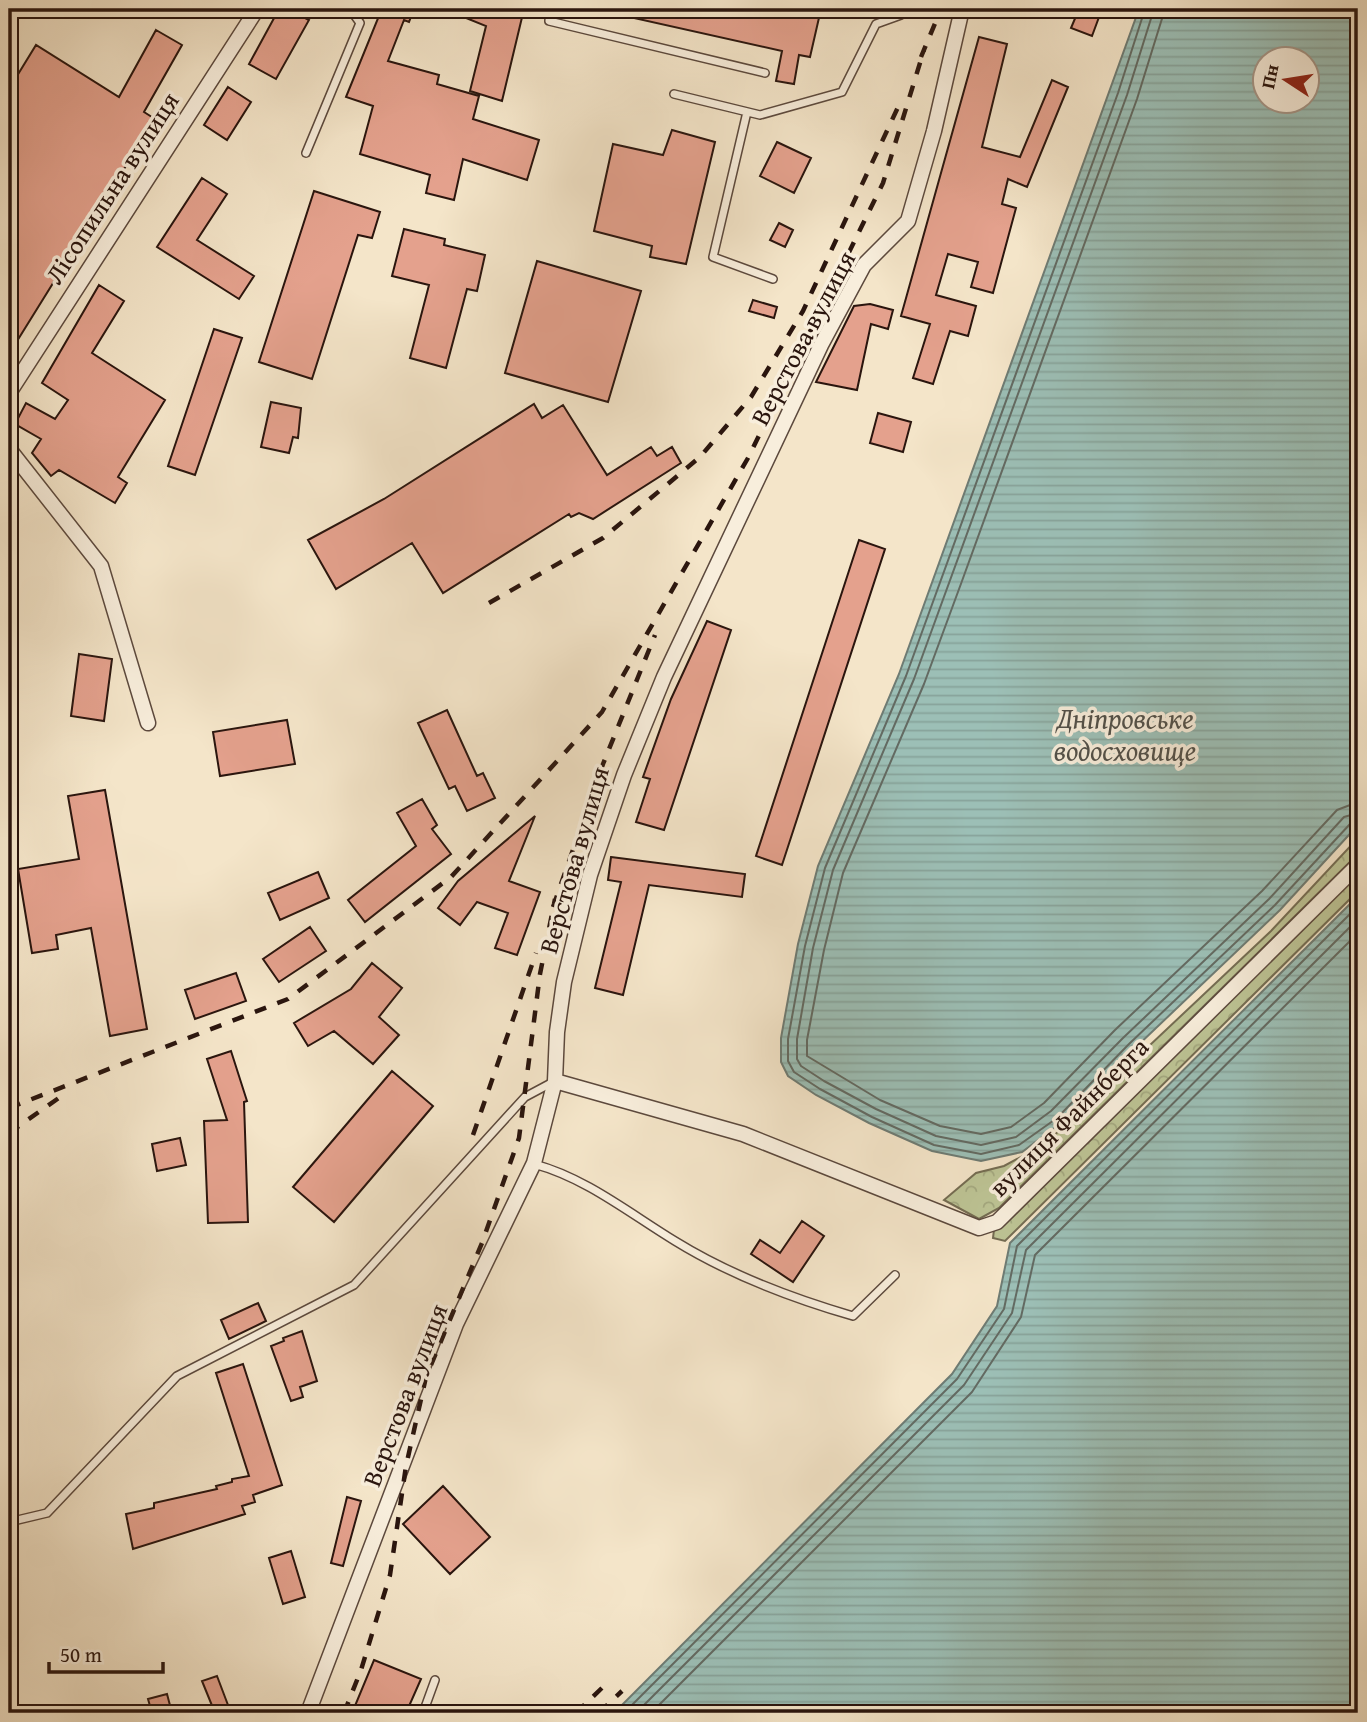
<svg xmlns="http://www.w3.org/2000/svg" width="1367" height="1722" viewBox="0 0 1367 1722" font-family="'Gentium Book Plus',serif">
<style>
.forest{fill:url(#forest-crowns);stroke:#746c52;stroke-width:2}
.water{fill:url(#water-rules);stroke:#6e7b73;stroke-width:2;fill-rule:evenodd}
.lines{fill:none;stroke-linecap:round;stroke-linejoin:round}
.shore{stroke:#636a62;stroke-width:2}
.building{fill:#e4a18d;stroke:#2a150e;stroke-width:2}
.lane-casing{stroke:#5c493d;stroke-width:10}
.street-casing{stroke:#5c493d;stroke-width:17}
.lane{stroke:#f8eedc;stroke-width:7}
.street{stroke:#f8eedc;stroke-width:14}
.rail{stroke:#2a150e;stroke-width:4.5;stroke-dasharray:12 12;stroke-linecap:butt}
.labels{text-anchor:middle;stroke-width:7;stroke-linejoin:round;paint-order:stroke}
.street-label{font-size:26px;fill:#2a150e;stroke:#f8eedc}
.water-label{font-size:28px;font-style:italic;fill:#525049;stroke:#f8eedc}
</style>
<defs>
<pattern id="forest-crowns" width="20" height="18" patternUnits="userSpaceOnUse" patternTransform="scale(1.75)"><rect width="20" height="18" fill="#bdc495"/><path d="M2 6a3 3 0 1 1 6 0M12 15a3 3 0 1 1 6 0" fill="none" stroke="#a3a87f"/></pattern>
<pattern id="water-rules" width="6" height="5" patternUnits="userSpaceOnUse" patternTransform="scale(1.75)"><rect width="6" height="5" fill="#9cbfb6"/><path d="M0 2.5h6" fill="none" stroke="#87a39b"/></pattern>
</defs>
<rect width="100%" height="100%" fill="#f4e5c9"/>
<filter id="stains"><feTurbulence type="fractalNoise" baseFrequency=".00286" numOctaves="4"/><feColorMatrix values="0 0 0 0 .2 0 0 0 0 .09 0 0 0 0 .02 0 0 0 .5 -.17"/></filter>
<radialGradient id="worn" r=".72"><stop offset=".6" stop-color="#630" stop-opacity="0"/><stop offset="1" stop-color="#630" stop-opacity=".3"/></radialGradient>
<!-- forest -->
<path class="forest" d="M 1358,838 L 1358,854 L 999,1208 L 979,1219 L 944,1200 L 976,1173 L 1004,1166 L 1045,1144 L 1271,931 Z
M 1358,862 L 1358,891 L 1005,1241 L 993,1238 L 994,1230 Z"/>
<!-- water -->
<path class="water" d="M 1139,9 L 1358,9 L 1358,825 L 1280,910 L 1134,1049 L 1061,1123 L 1022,1152 L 981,1161 L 932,1151 L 869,1123 L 816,1095 L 788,1076 L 781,1062 L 781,1038 L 798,944 L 818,866 L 899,674 ZM 1266,60 L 1308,60 L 1308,102 L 1266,102 Z
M 1358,896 L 1358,1713 L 614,1713 L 952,1374 L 997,1306 L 1010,1243 Z"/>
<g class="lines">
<!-- shore -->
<path class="shore" d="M 1145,9 L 1118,93 L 906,676 L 825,868 L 805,946 L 788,1039 L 788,1061 L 794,1072 L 820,1089 L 872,1117 L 934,1145 L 981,1154 L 1019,1145 L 1057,1118 L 1129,1044 L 1275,905 L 1350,824 L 1358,821
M 1154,9 L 1127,95 L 914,679 L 833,870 L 813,948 L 797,1039 L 797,1059 L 801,1066 L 824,1081 L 876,1109 L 936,1136 L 981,1145 L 1016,1137 L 1051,1111 L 1123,1038 L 1269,899 L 1344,817 L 1358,813
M 1165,9 L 1137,99 L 962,581 L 924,684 L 843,873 L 824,950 L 807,1040 L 807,1056 L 880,1100 L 940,1126 L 981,1134 L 1011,1127 L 1044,1103 L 1115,1030 L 1262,891 L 1337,810 L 1358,802
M 624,1713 L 957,1379 L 1004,1309 L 1017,1246 L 1358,906
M 636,1713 L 964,1385 L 1012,1313 L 1026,1250 L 1358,919
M 651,1713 L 972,1392 L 1021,1317 L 1035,1255 L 1358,933"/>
</g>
<!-- building -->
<path class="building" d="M 279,9 L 288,9 L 309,20 L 276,79 L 249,64 Z
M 377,9 L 414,9 L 409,22 L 404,20 L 388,61 L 439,75 L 437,84 L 479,96 L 473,119 L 539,140 L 527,180 L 463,159 L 454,200 L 426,193 L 430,175 L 360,154 L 373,106 L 346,97 L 381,11 Z
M 444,9 L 524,9 L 502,101 L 470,91 L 486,26 Z
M 616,9 L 821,9 L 810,57 L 799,55 L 794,84 L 776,81 L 782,51 L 616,14 Z
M 1079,9 L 1102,9 L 1092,36 L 1071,28 Z
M 156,30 L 182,45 L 144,112 L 155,119 L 9,354 L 9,89 L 36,45 L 119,97 Z
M 979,37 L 1007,44 L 982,147 L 1020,157 L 1052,80 L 1068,87 L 1027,187 L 1008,179 L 1002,204 L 1016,208 L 993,293 L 971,287 L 978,262 L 948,254 L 936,295 L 976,306 L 968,336 L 950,331 L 933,384 L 913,378 L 930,324 L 901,316 Z
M 228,87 L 251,102 L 227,140 L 204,125 Z
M 672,130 L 715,142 L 686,264 L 650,257 L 652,246 L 594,231 L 613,144 L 663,155 Z
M 777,142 L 811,158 L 794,193 L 760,176 Z
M 202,178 L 227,194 L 197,240 L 254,276 L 239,299 L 157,247 Z
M 314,191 L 380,212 L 372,238 L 358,235 L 312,379 L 259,362 Z
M 779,223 L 793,230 L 785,247 L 770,240 Z
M 404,229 L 445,239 L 444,245 L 485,255 L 477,291 L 467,289 L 446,368 L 410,358 L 429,285 L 392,276 Z
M 537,261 L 641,291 L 608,402 L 505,373 Z
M 99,285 L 124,301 L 92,353 L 165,400 L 118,477 L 127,483 L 115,503 L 59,470 L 51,476 L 32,453 L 41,439 L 15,424 L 26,403 L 55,419 L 68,400 L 42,383 Z
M 753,300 L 777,307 L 774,318 L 749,311 Z
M 870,304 L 893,310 L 888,329 L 871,324 L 857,390 L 816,382 L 854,306 Z
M 214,329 L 242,338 L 195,475 L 168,466 Z
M 271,402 L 301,408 L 298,438 L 293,437 L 289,453 L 261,447 Z
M 534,404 L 542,418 L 563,405 L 607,475 L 651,447 L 657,456 L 672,447 L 681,463 L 593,519 L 579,513 L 571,517 L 569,514 L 443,593 L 412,543 L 336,589 L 308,540 L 384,499 Z
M 878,413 L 911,422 L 903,452 L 870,443 Z
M 859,540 L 885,549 L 782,865 L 756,856 Z
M 707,621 L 731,630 L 664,830 L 636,822 L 650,779 L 643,777 L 671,699 Z
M 79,654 L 112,659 L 104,721 L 71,716 Z
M 447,710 L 477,776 L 483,773 L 495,798 L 467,811 L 455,786 L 449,789 L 418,723 Z
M 287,720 L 295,764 L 220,776 L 213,732 Z
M 105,790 L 147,1029 L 110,1036 L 91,928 L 56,935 L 58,949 L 32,953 L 18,869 L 79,859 L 68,796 Z
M 422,799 L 437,825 L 432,829 L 451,854 L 365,922 L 348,900 L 416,846 L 397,813 Z
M 535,816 L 509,881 L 540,892 L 517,955 L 495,948 L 508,913 L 477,902 L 460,925 L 438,908 L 458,881 Z
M 611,857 L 745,874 L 742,897 L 649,885 L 623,995 L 595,988 L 621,882 L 608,880 Z
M 318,872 L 329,898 L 280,920 L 268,893 Z
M 310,927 L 326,951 L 279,982 L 263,959 Z
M 372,963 L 402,988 L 379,1017 L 399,1035 L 373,1064 L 334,1031 L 308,1046 L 294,1023 L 351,989 Z
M 236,973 L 246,1001 L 195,1019 L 185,990 Z
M 231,1051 L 247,1101 L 244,1102 L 248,1222 L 208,1223 L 204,1121 L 227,1120 L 207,1059 Z
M 392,1071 L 433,1106 L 334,1222 L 293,1187 Z
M 180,1138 L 186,1165 L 157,1171 L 152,1144 Z
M 802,1221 L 824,1236 L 793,1282 L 751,1254 L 760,1240 L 780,1253 Z
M 258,1303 L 266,1321 L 229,1339 L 221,1320 Z
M 302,1331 L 317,1381 L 300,1387 L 303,1397 L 291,1401 L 271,1346 L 284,1341 L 283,1338 Z
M 243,1364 L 282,1485 L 253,1495 L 255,1502 L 242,1506 L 245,1514 L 133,1549 L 126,1514 L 154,1508 L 154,1503 L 217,1489 L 216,1486 L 232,1482 L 232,1479 L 249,1476 L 216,1373 Z
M 443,1486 L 490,1537 L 450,1574 L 403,1524 Z
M 347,1497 L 361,1501 L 343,1566 L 331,1563 Z
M 291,1551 L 305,1597 L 283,1604 L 269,1558 Z
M 374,1660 L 421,1679 L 406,1713 L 352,1713 Z
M 217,1676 L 231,1713 L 215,1713 L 202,1681 Z
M 167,1694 L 172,1713 L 152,1713 L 148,1699 Z"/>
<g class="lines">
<!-- lane casing -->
<g class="lane-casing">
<path id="lane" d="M 550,9 L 549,21 L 765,73
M 674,94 L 760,115 L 842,92 L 876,24 L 901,15 L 904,9
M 747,112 L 713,257 L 773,279
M 306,153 L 360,23 L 350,9
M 534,1164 C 586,1178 629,1213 675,1241 C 730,1275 791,1298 853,1316 L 895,1275
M 9,1522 L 47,1513 L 177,1376 L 354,1285 L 525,1097 L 555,1081
M 423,1713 L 435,1680"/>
</g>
<!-- street casing -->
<g class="street-casing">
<path id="street" d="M 9,393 L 257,9
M 9,449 L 101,566 L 148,723
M 555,1081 L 743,1134 L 979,1228 L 997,1222 L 1358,865
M 308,1713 L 456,1324 L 534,1163 L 555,1081 L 557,1032 L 564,982 L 590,875 L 624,775 L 664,677 L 821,345 L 864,265 L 908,221 L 934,131 L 962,9"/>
</g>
<!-- lane -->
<use href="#lane" class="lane"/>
<!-- street -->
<use href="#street" class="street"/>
<!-- rail -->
<path class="rail" d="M 921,57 L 941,9
M 489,603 L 603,538 L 700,457 L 751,397 L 803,311 L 899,105
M 553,907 L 603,764 L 655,635
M 9,1108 L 288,999 L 451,877 L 602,712 L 748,458 L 883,183 L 924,50
M 9,1133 L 63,1095
M 473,1135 L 536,953
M 344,1713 L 361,1670 L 390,1575 L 406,1466 L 426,1377 L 482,1243 L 519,1138 L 540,974 L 555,899
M 576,1713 L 605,1685
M 599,1713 L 622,1691"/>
</g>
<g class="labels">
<!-- street labels -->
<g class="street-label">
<text transform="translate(112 188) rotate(-57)" y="9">Лісопильна вулиця</text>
<text transform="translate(803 338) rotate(-62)" y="9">Верстова вулиця</text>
<text transform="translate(574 860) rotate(-74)" y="9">Верстова вулиця</text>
<text transform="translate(1069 1117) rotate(-45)" y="9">вулиця Файнберга</text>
<text transform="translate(405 1395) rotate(-69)" y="9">Верстова вулиця</text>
</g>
<!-- water labels -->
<g class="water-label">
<text x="1125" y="728">Дніпровське<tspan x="1125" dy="32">водосховище</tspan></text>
</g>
</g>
<!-- margin -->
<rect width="1367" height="1722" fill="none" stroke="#f4e5c9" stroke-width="35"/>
<rect x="10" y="10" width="1346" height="1701" fill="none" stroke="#2a150e" stroke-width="3.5"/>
<rect x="18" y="18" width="1332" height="1687" fill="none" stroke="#2a150e" stroke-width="2"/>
<!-- north arrow -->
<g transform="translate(1286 80) rotate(282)"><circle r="33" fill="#f8eedc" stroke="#a6978a" stroke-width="2"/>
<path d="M0-5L12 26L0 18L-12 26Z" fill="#8f2418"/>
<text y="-10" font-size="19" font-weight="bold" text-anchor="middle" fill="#2a150e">Пн</text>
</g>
<!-- scale -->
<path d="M49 1662v10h114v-10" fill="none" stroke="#2a150e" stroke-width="3.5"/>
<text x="60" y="1662" font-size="21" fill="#2a150e" stroke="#f8eedc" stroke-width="5" paint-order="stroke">50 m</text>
<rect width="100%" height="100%" filter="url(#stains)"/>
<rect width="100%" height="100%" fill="url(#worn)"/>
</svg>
